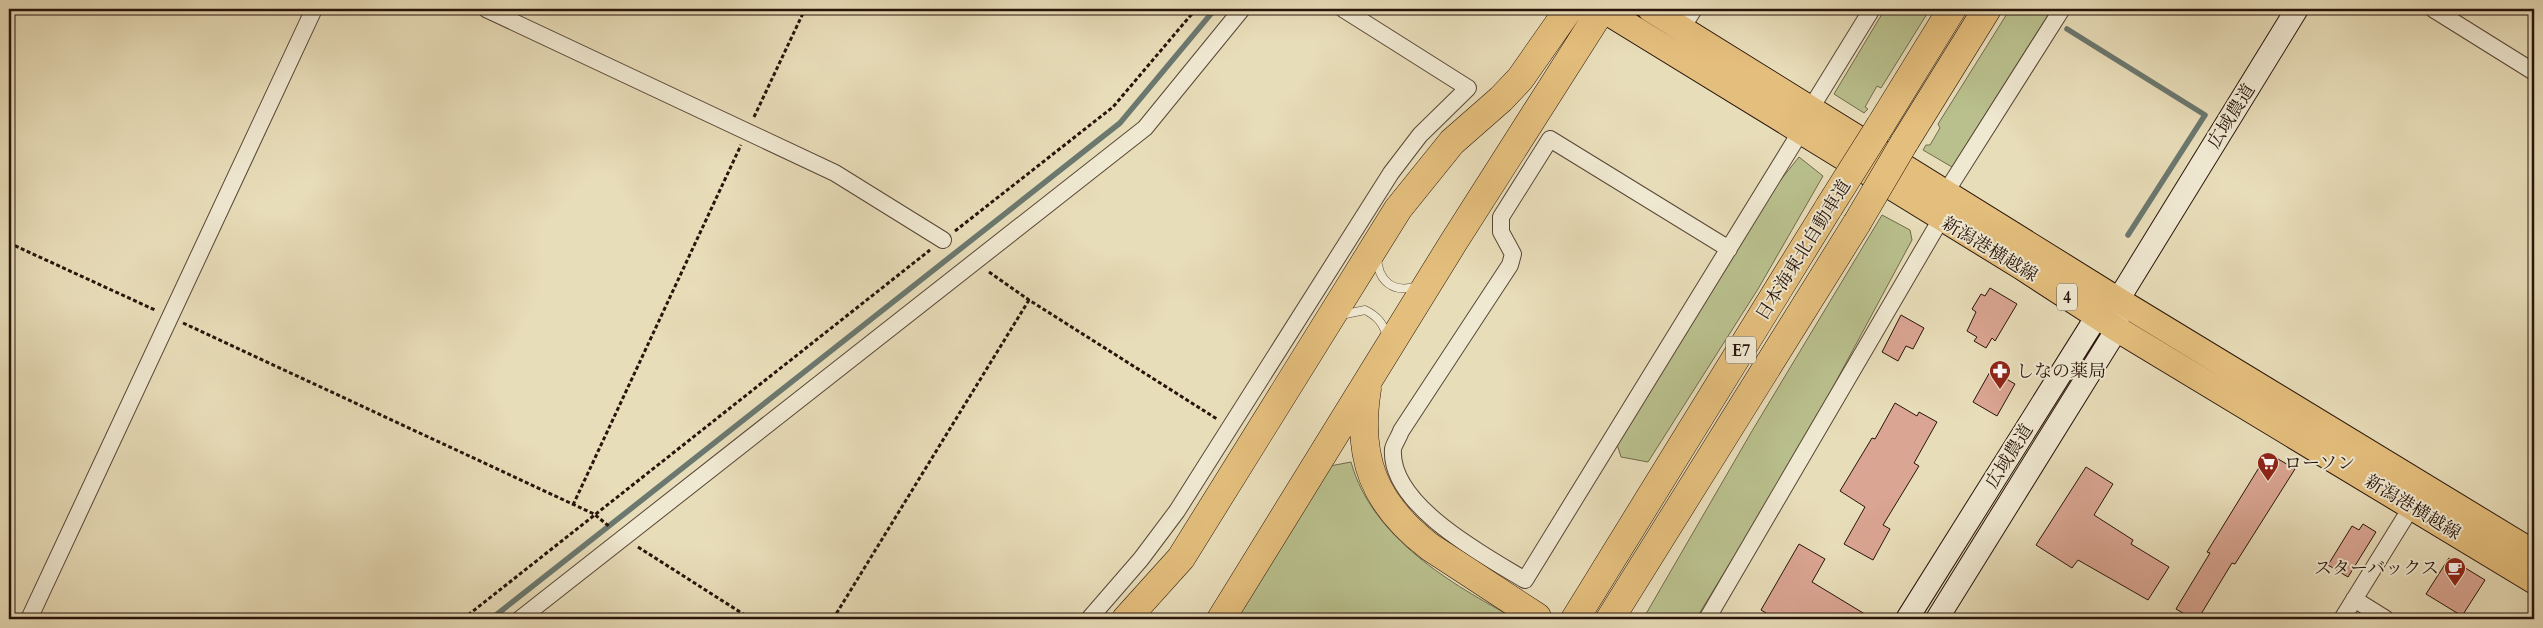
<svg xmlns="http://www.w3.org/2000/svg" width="2543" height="628" viewBox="0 0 2543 628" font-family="Cardo,'Noto Serif JP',serif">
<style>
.green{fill:#b9c08d;stroke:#706a4c}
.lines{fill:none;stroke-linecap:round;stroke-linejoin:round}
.stream{stroke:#6b786f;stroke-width:5.5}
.building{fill:#daa592;stroke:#28140b}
.lane-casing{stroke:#584636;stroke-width:9}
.street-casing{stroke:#584636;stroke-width:18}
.secondary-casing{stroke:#28140b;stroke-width:24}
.primary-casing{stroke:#28140b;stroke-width:27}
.highway-casing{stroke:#28140b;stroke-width:29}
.path{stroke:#28140b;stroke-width:3;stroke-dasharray:4 2.5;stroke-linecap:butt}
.lane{stroke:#f0e9d2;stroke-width:8}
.street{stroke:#f0e9d2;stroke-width:16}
.secondary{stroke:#f0e9d2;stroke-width:22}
.primary{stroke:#e4be7c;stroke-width:25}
.highway{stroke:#e4be7c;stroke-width:28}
.highway-bridge-casing{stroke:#28140b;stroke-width:29;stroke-linecap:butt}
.highway-bridge{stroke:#e4be7c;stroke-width:28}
.labels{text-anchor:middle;stroke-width:4;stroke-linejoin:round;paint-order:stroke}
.shield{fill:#f0e9d2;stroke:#645447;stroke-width:1}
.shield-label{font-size:16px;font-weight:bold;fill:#28140b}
.street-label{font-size:18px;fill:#28140b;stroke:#f0e9d2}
.poi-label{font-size:18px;fill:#28140b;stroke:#f0e9d2;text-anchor:start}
</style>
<rect width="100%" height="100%" fill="#e8ddb9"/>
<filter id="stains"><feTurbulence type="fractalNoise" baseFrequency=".004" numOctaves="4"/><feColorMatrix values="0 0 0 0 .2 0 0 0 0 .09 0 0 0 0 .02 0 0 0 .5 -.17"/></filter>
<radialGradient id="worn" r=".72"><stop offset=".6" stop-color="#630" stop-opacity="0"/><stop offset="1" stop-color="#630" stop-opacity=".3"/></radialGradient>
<!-- green -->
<path class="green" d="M 1885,9 L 1930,9 L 1881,88 L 1877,86 L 1865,107 L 1868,109 L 1864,113 L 1834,94 Z
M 2010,9 L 2052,9 L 1952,167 L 1923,150 L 1926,145 L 1930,145 L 1940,128 L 1938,124 Z
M 1799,157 L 1823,176 L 1758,289 L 1648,462 L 1621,457 L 1616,441 L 1771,192 Z
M 1882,215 L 1910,230 L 1912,240 L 1804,441 L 1696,619 L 1643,619 L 1752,431 Z
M 1351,462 C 1372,538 1451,584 1516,619 L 1232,619 L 1330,466 Z"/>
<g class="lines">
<!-- stream -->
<path class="stream" d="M 2067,29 L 2205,115 L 2128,235
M 491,619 L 1120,123 L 1215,9"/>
</g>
<!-- building -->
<path class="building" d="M 1990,288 L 2017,304 L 1995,341 L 1992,338 L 1986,348 L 1974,341 L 1977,337 L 1967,331 L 1976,312 L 1972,309 L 1981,294 L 1985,296 Z
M 1901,315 L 1924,328 L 1913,349 L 1906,346 L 1898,361 L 1882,352 Z
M 1991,370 L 2015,384 L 1997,416 L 1973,402 Z
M 1895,403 L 1917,416 L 1919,412 L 1937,422 L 1914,463 L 1919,466 L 1883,525 L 1890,529 L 1873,560 L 1844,544 L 1865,507 L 1840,491 L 1872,438 L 1875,439 Z
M 2268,453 L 2295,469 L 2235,564 L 2232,563 L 2198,619 L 2193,619 L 2176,609 L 2210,553 L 2207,552 Z
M 2086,467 L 2113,484 L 2094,515 L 2133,540 L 2131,544 L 2169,567 L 2148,600 L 2078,560 L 2072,568 L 2036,545 Z
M 2363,524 L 2376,532 L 2348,577 L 2328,565 L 2352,526 L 2359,530 Z
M 1799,544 L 1825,559 L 1812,582 L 1873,619 L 1776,619 L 1761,610 Z
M 2449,558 L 2485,580 L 2462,616 L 2426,594 Z"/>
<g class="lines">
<!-- lane casing -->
<g class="lane-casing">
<path id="lane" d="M 1377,257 C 1378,281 1393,294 1417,286
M 1341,315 L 1365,310 C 1377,316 1383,323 1387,336"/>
</g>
<!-- street casing -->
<g class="street-casing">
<path id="street" d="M 486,9 L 835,173 L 943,240
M 2433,9 L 2534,72
M 1682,28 L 1694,9
M 1811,108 L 1872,9
M 1946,192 L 2062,9
M 1729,249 L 1550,139 L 1501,217 L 1501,232 L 1513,254 L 1510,265 L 1401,431 C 1399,437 1394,444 1393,449 C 1389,505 1485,556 1525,580 L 1801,131
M 2354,599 L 2386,619
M 29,619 L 314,9
M 520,619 L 1145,128 L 1242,9
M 1089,619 L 1141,559 L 1177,511 L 1391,173 L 1420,135 L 1468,88 L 1343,9
M 1707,619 L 1941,219
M 2342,619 L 2412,506"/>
</g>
<!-- secondary casing -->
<g class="secondary-casing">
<path id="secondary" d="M 1907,619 L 2097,316 L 2118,300 L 2297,9
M 1937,619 L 2117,329 L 2118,311"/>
</g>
<!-- primary casing -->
<g class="primary-casing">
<path id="primary" d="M 1602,9 L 2020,266 L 2117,329 L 2534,581
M 1650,9 L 2118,300 L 2534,553"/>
</g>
<!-- highway casing -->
<g class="highway-casing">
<path id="highway" d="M 1880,126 L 1952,9
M 1904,143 L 1987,9
M 1367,389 C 1356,458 1374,504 1430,547 L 1537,617
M 1126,619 L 1181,558 L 1398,209 L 1452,142 L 1501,99 L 1520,79 L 1569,9
M 1221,619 L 1453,243 L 1602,9
M 1575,619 L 1829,207
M 1610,619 L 1857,223"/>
</g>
<!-- path -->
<path class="path" d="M 754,117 L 805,9
M 955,231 L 1113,107 L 1196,9
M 9,243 L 155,310
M 989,272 L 1029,300 L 1217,419
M 183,323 L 594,514 L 610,527
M 573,505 L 741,145
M 638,547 L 751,619
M 463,619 L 930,250
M 833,619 L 1029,300"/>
<!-- lane -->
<use href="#lane" class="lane"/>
<!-- street -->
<use href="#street" class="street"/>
<!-- secondary -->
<use href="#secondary" class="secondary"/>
<!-- primary -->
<use href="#primary" class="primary"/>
<!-- highway -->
<use href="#highway" class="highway"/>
<!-- highway-bridge casing -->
<g class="highway-bridge-casing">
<path id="highway-bridge" d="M 1829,207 L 1880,126
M 1857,223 L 1904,143"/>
</g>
<!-- highway-bridge -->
<use href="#highway-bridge" class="highway-bridge"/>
</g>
<!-- icons -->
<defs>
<g id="pharmacy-pin" transform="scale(1.125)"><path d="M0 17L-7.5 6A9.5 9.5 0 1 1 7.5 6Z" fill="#8f2418" stroke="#f0e9d2"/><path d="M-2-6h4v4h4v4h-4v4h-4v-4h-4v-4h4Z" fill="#fff"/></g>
<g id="supermarket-pin" transform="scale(1.125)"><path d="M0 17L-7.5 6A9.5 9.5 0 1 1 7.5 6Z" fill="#8f2418" stroke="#f0e9d2"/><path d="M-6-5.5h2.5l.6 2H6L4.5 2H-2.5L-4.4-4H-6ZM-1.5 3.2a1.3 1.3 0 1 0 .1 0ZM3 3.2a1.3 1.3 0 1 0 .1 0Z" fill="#fff"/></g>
<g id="cafe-pin" transform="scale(1.125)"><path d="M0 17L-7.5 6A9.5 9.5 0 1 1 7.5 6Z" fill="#8f2418" stroke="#f0e9d2"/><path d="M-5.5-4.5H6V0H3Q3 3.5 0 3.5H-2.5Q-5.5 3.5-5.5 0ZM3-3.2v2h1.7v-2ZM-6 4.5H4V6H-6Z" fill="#fff"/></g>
</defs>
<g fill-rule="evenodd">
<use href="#pharmacy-pin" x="2000" y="371"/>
<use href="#supermarket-pin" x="2268" y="463"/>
<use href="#cafe-pin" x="2455" y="568"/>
</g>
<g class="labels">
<!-- shield labels -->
<g class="shield">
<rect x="2057" y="283.5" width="20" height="27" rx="4"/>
<rect x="1726" y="336.5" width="30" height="27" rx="4"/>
</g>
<g class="shield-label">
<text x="2067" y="303">4</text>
<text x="1741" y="356">E7</text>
</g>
<!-- street labels -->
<g class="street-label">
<text transform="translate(2231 116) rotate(-58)" y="6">広域農道</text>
<text transform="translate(1990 249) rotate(31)" y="6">新潟港横越線</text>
<text transform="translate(1803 250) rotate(-58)" y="6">日本海東北自動車道</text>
<text transform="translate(2009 456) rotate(-58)" y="6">広域農道</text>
<text transform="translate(2413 507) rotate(31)" y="6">新潟港横越線</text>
</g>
<!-- poi labels -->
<g class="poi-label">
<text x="2016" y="377">しなの薬局</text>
<text x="2284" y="469">ローソン</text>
<text x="2439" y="574" text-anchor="end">スターバックス</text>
</g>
</g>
<!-- margin -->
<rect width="2543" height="628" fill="none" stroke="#e8ddb9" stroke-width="30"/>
<rect x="10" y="10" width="2523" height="608" fill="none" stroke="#28140b" stroke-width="2.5"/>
<rect x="15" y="15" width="2513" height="598" fill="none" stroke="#28140b"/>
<rect width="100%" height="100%" filter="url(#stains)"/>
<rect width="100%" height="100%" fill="url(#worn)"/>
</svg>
